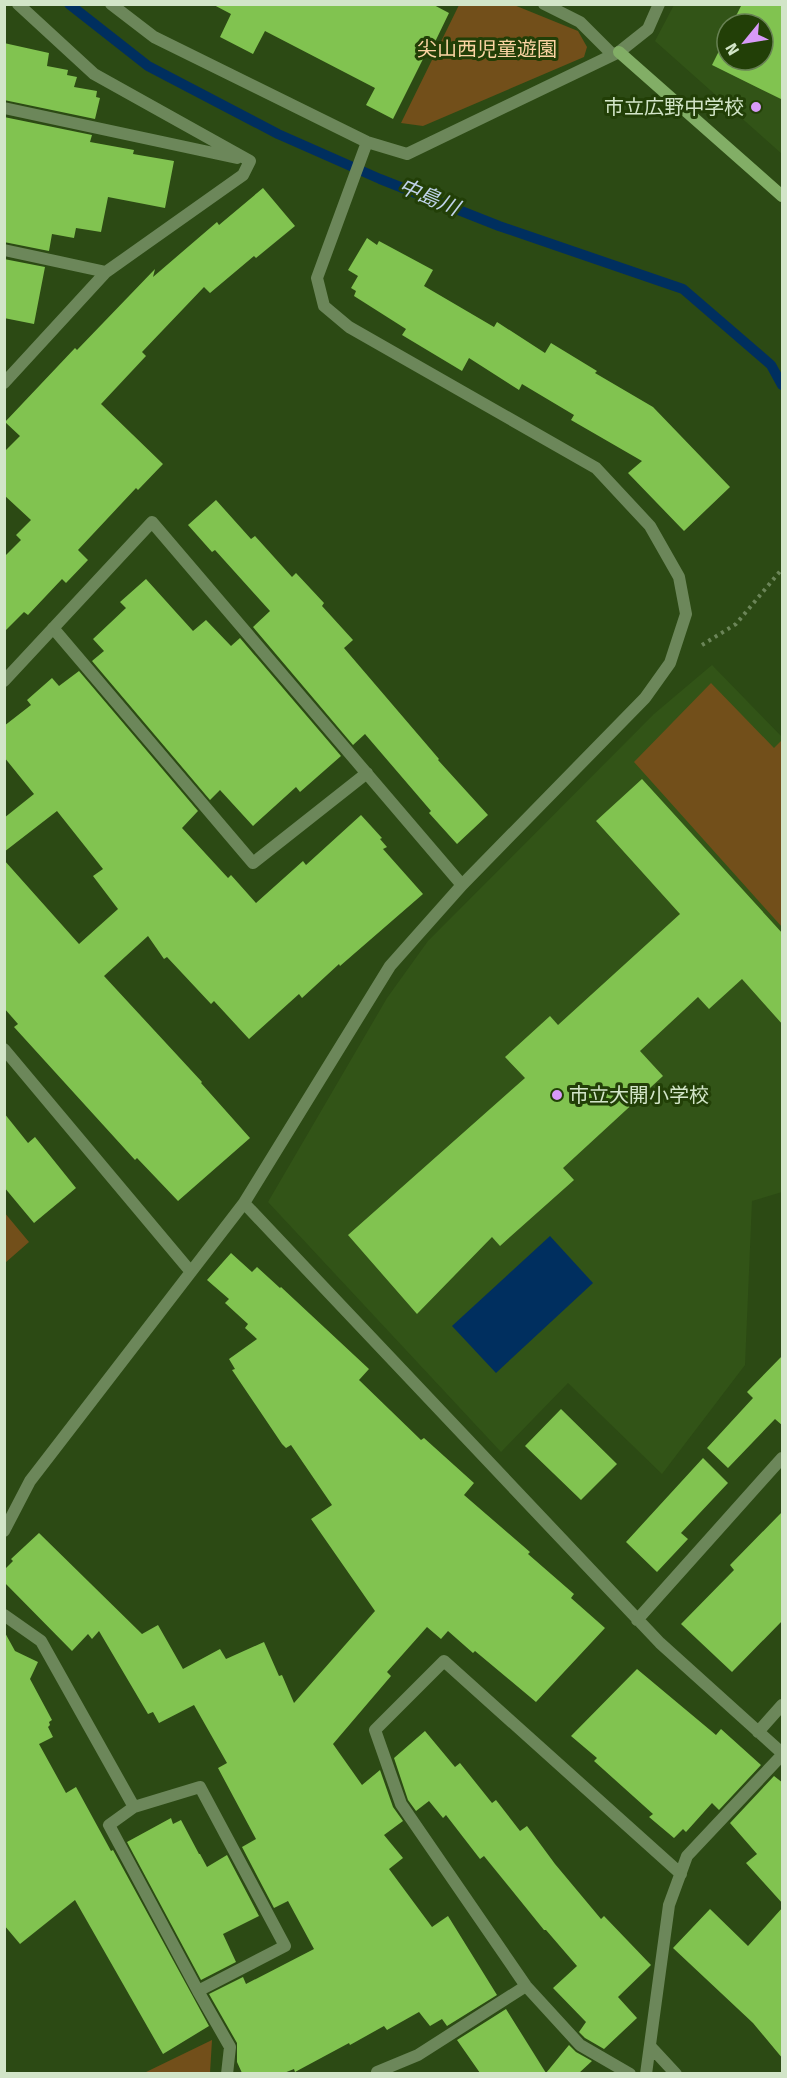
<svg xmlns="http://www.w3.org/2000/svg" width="787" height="2078" viewBox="0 0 787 2078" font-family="'Fira Sans','Noto Sans JP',sans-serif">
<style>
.built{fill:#325417;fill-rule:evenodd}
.green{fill:#724f1a}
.water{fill:#002f5f}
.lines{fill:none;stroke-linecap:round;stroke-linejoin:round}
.stream{stroke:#002f5f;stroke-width:10}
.building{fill:#81c350}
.path{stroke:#6b8558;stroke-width:4;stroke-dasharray:3 4.5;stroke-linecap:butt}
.street{stroke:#6c875a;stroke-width:12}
.secondary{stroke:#82ae66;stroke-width:12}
.poi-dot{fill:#d89af8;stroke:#223f07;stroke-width:2}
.labels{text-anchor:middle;stroke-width:6;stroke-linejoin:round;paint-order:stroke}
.park-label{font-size:20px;fill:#fbd4a3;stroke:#223f07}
.poi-label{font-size:20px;fill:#d2e5c8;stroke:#223f07;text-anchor:end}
.water-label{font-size:21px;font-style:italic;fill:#c0d3ea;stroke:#223f07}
</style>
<rect width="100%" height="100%" fill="#2c4a14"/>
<!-- built -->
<path class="built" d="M 674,5 L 782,5 L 782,154 L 655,41 ZM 727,24 L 763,24 L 763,60 L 727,60 Z
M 712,665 L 782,737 L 782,1192 L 752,1201 L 745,1365 L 662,1474 L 568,1383 L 501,1452 L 268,1202 L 387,998 L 428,941 L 654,714 Z"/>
<!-- green -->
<path class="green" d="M 459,5 L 514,5 L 578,31 L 587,47 L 584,57 L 423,126 L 401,123 Z
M 711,683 L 774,748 L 782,740 L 782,927 L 634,762 Z
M 4,1212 L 29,1242 L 5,1263 L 4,1263 Z
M 212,2040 L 210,2073 L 144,2073 Z"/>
<!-- water -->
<path class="water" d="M 550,1236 L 593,1283 L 496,1373 L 452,1326 Z"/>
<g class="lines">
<!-- stream -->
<path class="stream" d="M 69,4 L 148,66 L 278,134 L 380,179 L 499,226 L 683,289 L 771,365 L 782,385"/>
</g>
<!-- building -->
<path class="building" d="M 212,4 L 432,4 L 449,13 L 434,44 L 431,43 L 393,119 L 366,105 L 375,88 L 265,31 L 253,54 L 220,37 L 231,14 Z
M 742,4 L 783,4 L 783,100 L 712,65 L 727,35 L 727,60 L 763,60 L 763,24 L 732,24 Z
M 4,43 L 49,53 L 47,66 L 68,70 L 67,75 L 77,77 L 74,87 L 97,91 L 96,97 L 100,98 L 95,119 L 4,100 Z
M 4,117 L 92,135 L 90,142 L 134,150 L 133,154 L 174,161 L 165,208 L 108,197 L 101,232 L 76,228 L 74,238 L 52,234 L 49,251 L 4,242 Z
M 263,188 L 295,226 L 256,258 L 254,256 L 210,293 L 204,287 L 142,352 L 146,356 L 101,404 L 163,464 L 138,490 L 136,488 L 78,550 L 88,560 L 66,583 L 62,579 L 28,615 L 24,612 L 4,632 L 4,557 L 21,540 L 16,535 L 31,520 L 4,495 L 4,452 L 20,436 L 5,422 L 75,348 L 77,350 L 155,269 L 153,277 L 217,222 L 219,225 Z
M 367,238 L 377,245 L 379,241 L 433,270 L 424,286 L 494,327 L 497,322 L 545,353 L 551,343 L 597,371 L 595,373 L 653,407 L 730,487 L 684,531 L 628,473 L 642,461 L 571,420 L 574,415 L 522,384 L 519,390 L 469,358 L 462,371 L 402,335 L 406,329 L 354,296 L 356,291 L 351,288 L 358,276 L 348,270 Z
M 4,259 L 45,267 L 34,324 L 4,318 Z
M 216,500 L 251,539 L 255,536 L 292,577 L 296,573 L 324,603 L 322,606 L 353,640 L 344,648 L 439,759 L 438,760 L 488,815 L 457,844 L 429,813 L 431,811 L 365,734 L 353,745 L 253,627 L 270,611 L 215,550 L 212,552 L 188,525 Z
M 146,579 L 193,631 L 206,620 L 231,646 L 240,638 L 341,756 L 300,792 L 296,787 L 253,826 L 220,790 L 210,800 L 92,661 L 104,651 L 93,639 L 126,608 L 120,602 Z
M 79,671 L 198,811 L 182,828 L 228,878 L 231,875 L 256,903 L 303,861 L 306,865 L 361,815 L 382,838 L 380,839 L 387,847 L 383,849 L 423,894 L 340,966 L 339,964 L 302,998 L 299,994 L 249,1039 L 214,1001 L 211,1004 L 167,957 L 164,959 L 148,936 L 104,976 L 202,1082 L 201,1083 L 250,1138 L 178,1201 L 137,1158 L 135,1160 L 14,1027 L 18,1024 L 4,1008 L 4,860 L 79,944 L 118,909 L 93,876 L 103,869 L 57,811 L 4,852 L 4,818 L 34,794 L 4,757 L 4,726 L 31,705 L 27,700 L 52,678 L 59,686 Z
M 642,779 L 783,934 L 783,1025 L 742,979 L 709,1009 L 698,997 L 640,1051 L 663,1076 L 563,1168 L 574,1180 L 500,1246 L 492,1237 L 417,1314 L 348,1235 L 525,1078 L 505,1057 L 550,1016 L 558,1025 L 680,914 L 596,821 Z
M 4,1113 L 28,1143 L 35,1137 L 76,1188 L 34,1223 L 4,1187 Z
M 231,1253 L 252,1272 L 257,1267 L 280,1288 L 281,1287 L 369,1369 L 359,1380 L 421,1440 L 424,1438 L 474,1483 L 464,1495 L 530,1552 L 528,1554 L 574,1594 L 571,1598 L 605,1628 L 536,1702 L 475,1651 L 473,1653 L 448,1631 L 441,1639 L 427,1627 L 387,1672 L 391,1676 L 333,1744 L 362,1785 L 380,1770 L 393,1807 L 403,1821 L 384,1835 L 403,1858 L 389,1869 L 432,1927 L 448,1916 L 497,1995 L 447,2026 L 442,2019 L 430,2026 L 419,2012 L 387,2030 L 384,2026 L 350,2045 L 349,2043 L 295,2072 L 294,2069 L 284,2073 L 242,2073 L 237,2062 L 237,2043 L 209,1994 L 243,1977 L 246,1984 L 314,1949 L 288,1901 L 274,1908 L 242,1847 L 256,1839 L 218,1768 L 227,1763 L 194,1705 L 159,1723 L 153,1712 L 148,1714 L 99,1631 L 92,1639 L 88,1634 L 72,1651 L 4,1582 L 4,1570 L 13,1561 L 11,1559 L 39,1533 L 142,1634 L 158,1625 L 183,1669 L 220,1649 L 226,1659 L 264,1642 L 279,1676 L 282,1675 L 294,1703 L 375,1611 L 311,1519 L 332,1505 L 291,1445 L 286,1448 L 282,1444 L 232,1370 L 235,1369 L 229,1359 L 257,1339 L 245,1328 L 248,1324 L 225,1303 L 229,1299 L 207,1280 Z
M 783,1355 L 783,1426 L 775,1419 L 728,1468 L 707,1448 L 753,1398 L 747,1392 Z
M 561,1409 L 617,1464 L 581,1500 L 525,1446 Z
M 703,1458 L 728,1483 L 681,1533 L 688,1539 L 657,1572 L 626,1542 Z
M 783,1511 L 783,1620 L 732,1672 L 681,1624 L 734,1570 L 730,1565 Z
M 4,1631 L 15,1651 L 38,1662 L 30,1679 L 52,1720 L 49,1722 L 50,1725 L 48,1727 L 53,1737 L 39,1744 L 66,1793 L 76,1787 L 111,1851 L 113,1850 L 209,2026 L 163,2054 L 75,1900 L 20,1944 L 4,1925 Z
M 637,1669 L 716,1735 L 721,1729 L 761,1765 L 719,1810 L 712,1803 L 686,1832 L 683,1829 L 674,1838 L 649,1817 L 653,1814 L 594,1761 L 597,1758 L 571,1736 Z
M 425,1731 L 455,1767 L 460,1763 L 492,1803 L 496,1800 L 520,1831 L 527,1826 L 555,1864 L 601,1919 L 604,1916 L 651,1965 L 618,1997 L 637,2018 L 604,2049 L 585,2038 L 579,2032 L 586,2022 L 553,1988 L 577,1966 L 546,1930 L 544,1930 L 484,1856 L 480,1859 L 446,1815 L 443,1818 L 429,1801 L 416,1811 L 408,1800 L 394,1758 Z
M 774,1776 L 783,1783 L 783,1904 L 746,1863 L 757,1854 L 730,1823 Z
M 171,1818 L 173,1824 L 181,1820 L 199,1854 L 200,1854 L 207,1867 L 227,1855 L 259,1916 L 223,1934 L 236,1962 L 201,1980 L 127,1842 Z
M 783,1907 L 783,2059 L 753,2023 L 673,1948 L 710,1909 L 748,1946 Z
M 506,2009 L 546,2073 L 480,2073 L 457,2040 Z
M 569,2045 L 576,2052 L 592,2061 L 579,2073 L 546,2073 Z"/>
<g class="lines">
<!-- path -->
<path class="path" d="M 702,645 L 736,624 L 782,569"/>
<!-- street -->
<path class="street" d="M 111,4 L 154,37 L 367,142 L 407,154 L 619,52 L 648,29 L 659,4
M 544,4 L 580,22 L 612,54
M 4,108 L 237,158
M 4,250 L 106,272
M 4,383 L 106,272 L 243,175 L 250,161 L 94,74 L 18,4
M 53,628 L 253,863 L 367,773
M 4,681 L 152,522 L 462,885
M 4,1049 L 191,1272
M 244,1203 L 660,1643 L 782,1753
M 4,1531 L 30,1481 L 244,1203 L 390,966 L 462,885 L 645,698 L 670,663 L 686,614 L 679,577 L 650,526 L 596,468 L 349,327 L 324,306 L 317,278 L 367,142
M 4,1615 L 41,1641 L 134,1807
M 637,1620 L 782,1458
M 758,1732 L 782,1705
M 200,1787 L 285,1946 L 198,1991 L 109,1825 L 134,1807 Z
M 198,1991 L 230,2047 L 227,2074
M 650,2046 L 676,2074
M 377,2072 L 418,2055 L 526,1986
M 630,2074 L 580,2045 L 526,1986 L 401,1804 L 375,1730 L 444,1661 L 681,1874
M 646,2074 L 669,1905 L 687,1856 L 782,1755"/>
<!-- secondary -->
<path class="secondary" d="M 619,52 L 782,196"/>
</g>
<!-- markers -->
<g class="poi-dot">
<circle cx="756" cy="107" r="6"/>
<circle cx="557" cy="1095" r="6"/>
</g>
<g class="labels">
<!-- park labels -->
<g class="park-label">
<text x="487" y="56">尖山西児童遊園</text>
</g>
<!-- poi labels -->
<g class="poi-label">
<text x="744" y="114">市立広野中学校</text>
<text x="569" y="1102" text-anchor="start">市立大開小学校</text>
</g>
<!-- water labels -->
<g class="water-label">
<text transform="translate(429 197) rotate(23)" y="7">中島川</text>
</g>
</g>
<!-- border -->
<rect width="787" height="2078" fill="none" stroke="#d2e5c8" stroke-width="12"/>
<!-- north arrow -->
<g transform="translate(745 42) rotate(240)"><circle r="28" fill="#223f07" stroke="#688154" stroke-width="1.5"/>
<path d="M0-4.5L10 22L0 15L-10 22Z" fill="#d89af8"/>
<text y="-9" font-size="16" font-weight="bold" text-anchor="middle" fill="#d2e5c8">N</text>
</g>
</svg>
